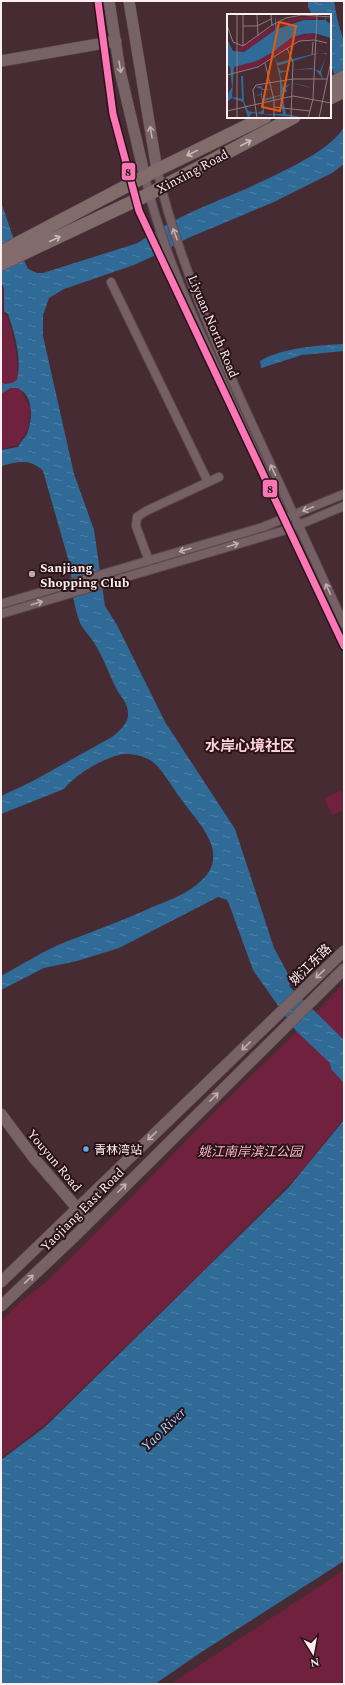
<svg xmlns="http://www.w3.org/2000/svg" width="345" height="1685" viewBox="0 0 345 1685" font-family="Spectral,'Noto Sans SC',serif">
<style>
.park{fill:#70213d}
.water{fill:url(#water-ripples)}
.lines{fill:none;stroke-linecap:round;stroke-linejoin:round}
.street-casing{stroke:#5c484f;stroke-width:10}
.secondary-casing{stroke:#5c484f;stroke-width:12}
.primary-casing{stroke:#5c484f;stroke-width:14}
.street{stroke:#746065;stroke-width:8}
.secondary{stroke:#776265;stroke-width:11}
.primary{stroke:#816b6b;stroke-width:13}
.metro-1-casing{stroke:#291218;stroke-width:10}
.metro-1{stroke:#fc75b5;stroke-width:7}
.oneway{stroke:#c0afb2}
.oneway2{stroke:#cbbabb}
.oneway3{stroke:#bfaeb2}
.poi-dot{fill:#bcaaae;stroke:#291218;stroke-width:1.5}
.bus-dot{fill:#60acee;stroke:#291218;stroke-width:1.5}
.labels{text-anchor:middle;stroke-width:4;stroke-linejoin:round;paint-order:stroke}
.bus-label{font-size:12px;fill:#fceef1;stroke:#291218;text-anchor:start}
.street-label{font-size:13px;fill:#fceef1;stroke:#291218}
.poi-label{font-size:13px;font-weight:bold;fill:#fceef1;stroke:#291218;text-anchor:start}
.park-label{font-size:13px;font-style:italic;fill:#fcb9c9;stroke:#291218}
.water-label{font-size:14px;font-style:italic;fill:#9dd1fa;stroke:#291218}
.quarter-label{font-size:15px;font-weight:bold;fill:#fbd2db;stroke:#291218}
.inset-river{fill:none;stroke:#306b97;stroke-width:2}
.inset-road{fill:none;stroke:#8f797f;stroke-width:1}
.view{fill:#e8590c;fill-opacity:0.15;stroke:#e8590c;stroke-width:2}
.inset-edge{fill:none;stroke:#fceef1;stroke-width:2}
.line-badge{stroke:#291218;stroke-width:1.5}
.pale-badge-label{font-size:11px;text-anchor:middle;font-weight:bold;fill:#111}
</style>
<defs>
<pattern id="water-ripples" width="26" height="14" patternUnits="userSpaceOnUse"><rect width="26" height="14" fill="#306b97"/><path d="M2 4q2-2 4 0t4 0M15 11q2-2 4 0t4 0" fill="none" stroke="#4f80a6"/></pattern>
</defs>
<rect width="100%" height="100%" fill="#462b33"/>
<!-- park -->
<path class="park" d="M 1,284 L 3,289 L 3,312 L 7,317 L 11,328 L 16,351 L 18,372 L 24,397 L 30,407 L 28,428 L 25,435 L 17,445 L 1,449 Z
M 344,789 L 344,810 L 332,815 L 324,798 Z
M 343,985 L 344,987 L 344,1118 L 301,1172 L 204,1270 L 44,1426 L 1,1458 L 1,1321 L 20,1302 L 47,1281 L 106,1223 L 224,1102 L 280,1048 Z
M 344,1570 L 344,1680 L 339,1684 L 171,1684 Z"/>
<!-- water -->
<path class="water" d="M 308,1 L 334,1 L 337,18 L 344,43 L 344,99 L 330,63 L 330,15 L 312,15 L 308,7 Z
M 344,127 L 344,164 L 332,173 L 274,202 L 188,238 L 160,253 L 134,265 L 64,289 L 49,298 L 43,315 L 43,336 L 74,474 L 94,530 L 105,606 L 117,625 L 165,722 L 235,829 L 274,948 L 287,972 L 290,987 L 344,1040 L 344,1083 L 331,1069 L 330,1063 L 296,1031 L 253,970 L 229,904 L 227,900 L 218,897 L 119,948 L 77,961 L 44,968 L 1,990 L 1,976 C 23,964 45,950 68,941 C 97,930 126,919 155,906 C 172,899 189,893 202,880 C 231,852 197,822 181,799 C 175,791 161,768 154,763 C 148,757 131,753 123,754 C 103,758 76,774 64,789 L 1,814 L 1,796 L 31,782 L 112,737 C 119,731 129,723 128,713 C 128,703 120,696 116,688 C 109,674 104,659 96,646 C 92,638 84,631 80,623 C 74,607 71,586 71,569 L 43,471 C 30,458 17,462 1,466 L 1,450 L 18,447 C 20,442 25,438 27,434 C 33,419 34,396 18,388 L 10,388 L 1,394 L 1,382 C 6,386 13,383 17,380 C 22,358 15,335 8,314 L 4,311 L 4,288 L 1,282 L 1,202 L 12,234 L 28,269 L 37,273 L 43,273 L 138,243 C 156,230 176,219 196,210 C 231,194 327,159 344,127 Z
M 344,344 L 344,351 L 302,355 L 261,368 L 260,361 C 281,348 319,345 344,344 Z
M 344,1120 L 344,1561 L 203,1651 L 155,1684 L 1,1684 L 1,1460 L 45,1427 L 289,1187 Z"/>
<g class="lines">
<!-- street casing -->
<g class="street-casing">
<path id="street" d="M 157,170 C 179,263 219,353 259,439 C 287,501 316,562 344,624
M 145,177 C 163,254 197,325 229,397 C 267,480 305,562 344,644
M 111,282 L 208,482
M 149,561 L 136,526 L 137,517 L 146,511 L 219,477
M 1,604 L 263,527 L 344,494
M 1,614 L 289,529 L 344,506"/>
</g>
<!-- secondary casing -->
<g class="secondary-casing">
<path id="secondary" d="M 109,1 L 120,71 L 145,177
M 129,1 L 157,170
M 1,61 L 116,41
M 1,1114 L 33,1157 L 89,1222
M 1,1282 L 344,951
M 1,1306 L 73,1238 L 344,969"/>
</g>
<!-- primary casing -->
<g class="primary-casing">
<path id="primary" d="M 330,84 L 344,77
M 330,98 L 344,91
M 1,252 L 157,170 L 265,117
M 1,264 L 149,194 L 294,117"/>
</g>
<!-- street -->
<use href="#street" class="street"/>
<!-- secondary -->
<use href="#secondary" class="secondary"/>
<!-- primary -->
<use href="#primary" class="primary"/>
<!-- metro-1 casing -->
<g class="metro-1-casing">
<path id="metro-1" d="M 98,1 L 113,114 L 139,211 L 344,646"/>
</g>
<!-- metro-1 -->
<use href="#metro-1" class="metro-1"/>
</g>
<!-- one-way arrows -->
<defs><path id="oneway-shaft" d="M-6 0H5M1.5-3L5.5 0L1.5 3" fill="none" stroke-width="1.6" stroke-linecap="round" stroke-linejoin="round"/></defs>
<g class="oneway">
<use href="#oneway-shaft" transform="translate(120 67) rotate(80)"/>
<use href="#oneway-shaft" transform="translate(151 132) rotate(-100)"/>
<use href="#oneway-shaft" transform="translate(320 974) rotate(136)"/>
<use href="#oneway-shaft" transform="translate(246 1046) rotate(136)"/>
<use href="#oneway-shaft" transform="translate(214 1097) rotate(-45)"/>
<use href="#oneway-shaft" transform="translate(152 1136) rotate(137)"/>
<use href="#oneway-shaft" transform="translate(122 1188) rotate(-45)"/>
<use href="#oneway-shaft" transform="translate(29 1279) rotate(-43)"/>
</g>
<g class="oneway2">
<use href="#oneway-shaft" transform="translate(246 143) rotate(-28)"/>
<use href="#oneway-shaft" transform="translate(192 153) rotate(154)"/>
<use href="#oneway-shaft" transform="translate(55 239) rotate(-25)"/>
</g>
<g class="oneway3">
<use href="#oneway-shaft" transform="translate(175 234) rotate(-110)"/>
<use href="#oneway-shaft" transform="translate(273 470) rotate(-115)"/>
<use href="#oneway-shaft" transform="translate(308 509) rotate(158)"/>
<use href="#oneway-shaft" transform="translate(233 545) rotate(-17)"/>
<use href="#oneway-shaft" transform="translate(185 550) rotate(164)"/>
<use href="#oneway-shaft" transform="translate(328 589) rotate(-115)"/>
<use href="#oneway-shaft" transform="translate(37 603) rotate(-17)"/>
</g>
<!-- markers -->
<circle class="poi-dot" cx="32" cy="574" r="4"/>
<circle class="bus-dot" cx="86" cy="1149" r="3.5"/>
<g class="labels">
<!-- bus labels -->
<g class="bus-label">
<text x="94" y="1154">青林湾站</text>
</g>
<!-- street labels -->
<g class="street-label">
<text transform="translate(192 171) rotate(-28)" y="5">Xinxing Road</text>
<text transform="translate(214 326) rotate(67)" y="5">Liyuan North Road</text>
<text transform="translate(310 964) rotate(-44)" y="5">姚江东路</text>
<text transform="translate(55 1160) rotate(50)" y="5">Youyun Road</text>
<text transform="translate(82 1209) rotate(-45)" y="5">Yaojiang East Road</text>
</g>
<!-- poi labels -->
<g class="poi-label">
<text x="40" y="572">Sanjiang<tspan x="40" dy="15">Shopping Club</tspan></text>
</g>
<!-- park labels -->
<g class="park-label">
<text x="250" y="1156">姚江南岸滨江公园</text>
</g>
<!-- water labels -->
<g class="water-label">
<text transform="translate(163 1429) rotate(-44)" y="5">Yao River</text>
</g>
<!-- quarter labels -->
<g class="quarter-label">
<text x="250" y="751">水岸心境社区</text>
</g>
</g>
<!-- overview -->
<g transform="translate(227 14)">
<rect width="104" height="104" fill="#462b33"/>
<path d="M 89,2 L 89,5 L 73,6 L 50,14 L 20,36 L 12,39 L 12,33 L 53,8 L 71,3 ZM 87,19 L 87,24 L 77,26 L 31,52 L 12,58 L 12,52 L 32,46 L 64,24 Z" fill="#70213d"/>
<path d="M 48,0 L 50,15 L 77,6 L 98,6 L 98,0 L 99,7 L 104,10 L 104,24 L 87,19 L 76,20 L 64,24 L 46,38 L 50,49 L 90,39 L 100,39 L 94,58 L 96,65 L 88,55 L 64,56 L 53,59 L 56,73 L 65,69 L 79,72 L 84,74 L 64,69 L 59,74 L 60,78 L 55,78 L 59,100 L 78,104 L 25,99 L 21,104 L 16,88 L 5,84 L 0,88 L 0,81 L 5,73 L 3,53 L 0,51 L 0,25 L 6,37 L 17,38 L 48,16 ZM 44,39 L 48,44 L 53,65 L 53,81 L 36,85 L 35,81 L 38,81 L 35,81 L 35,76 L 41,76 L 43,75 L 36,75 L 34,72 L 28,73 L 35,75 L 34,80 L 28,82 L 34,81 L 36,96 L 31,99 L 21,97 L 16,85 L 5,83 L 7,53 L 30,47 ZM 92,39 L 100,40 L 93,57 L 84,54 L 54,57 L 50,52 ZM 53,82 L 56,100 L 37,100 L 37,87 Z" fill="#306b97" fill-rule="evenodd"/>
<path class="inset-river" d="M 15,62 L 16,86"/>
<path class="inset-road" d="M 10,0 L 10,104M 16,0 L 16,32M 30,0 L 31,22M 44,0 L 45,12M 0,11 L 6,28 L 16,32 L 45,11 L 59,4 L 75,1 L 104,3M 16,12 L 30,12 L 44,5M 60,34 L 66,48 L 64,104M 85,41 L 86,28M 38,49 L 47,86M 0,61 L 31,53 L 72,27 L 87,26 L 100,29M 47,93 L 83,97M 0,97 L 66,82 L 104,89M 30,104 L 26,76 L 29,71 L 66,65 L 100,65M 47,104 L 47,86M 81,104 L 86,85 L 90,0M 92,104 L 104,47"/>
<path class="view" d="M 52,8 L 69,12 L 53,97 L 35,93 Z"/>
<rect width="104" height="104" class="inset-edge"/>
</g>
<g class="line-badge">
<rect x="121" y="162" width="15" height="19" rx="4" fill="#fc75b5"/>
<rect x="262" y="479" width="16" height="19" rx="4" fill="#fc75b5"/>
</g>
<g class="pale-badge-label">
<text x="128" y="176">8</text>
<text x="270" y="493">8</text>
</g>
<!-- border -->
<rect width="345" height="1685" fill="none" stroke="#fceef1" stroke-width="4"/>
<!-- north arrow -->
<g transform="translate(313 1653) rotate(169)" stroke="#291218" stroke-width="3" paint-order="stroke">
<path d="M0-3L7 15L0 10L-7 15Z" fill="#fceef1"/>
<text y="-6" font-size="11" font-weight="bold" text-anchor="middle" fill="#fceef1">N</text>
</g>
</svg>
